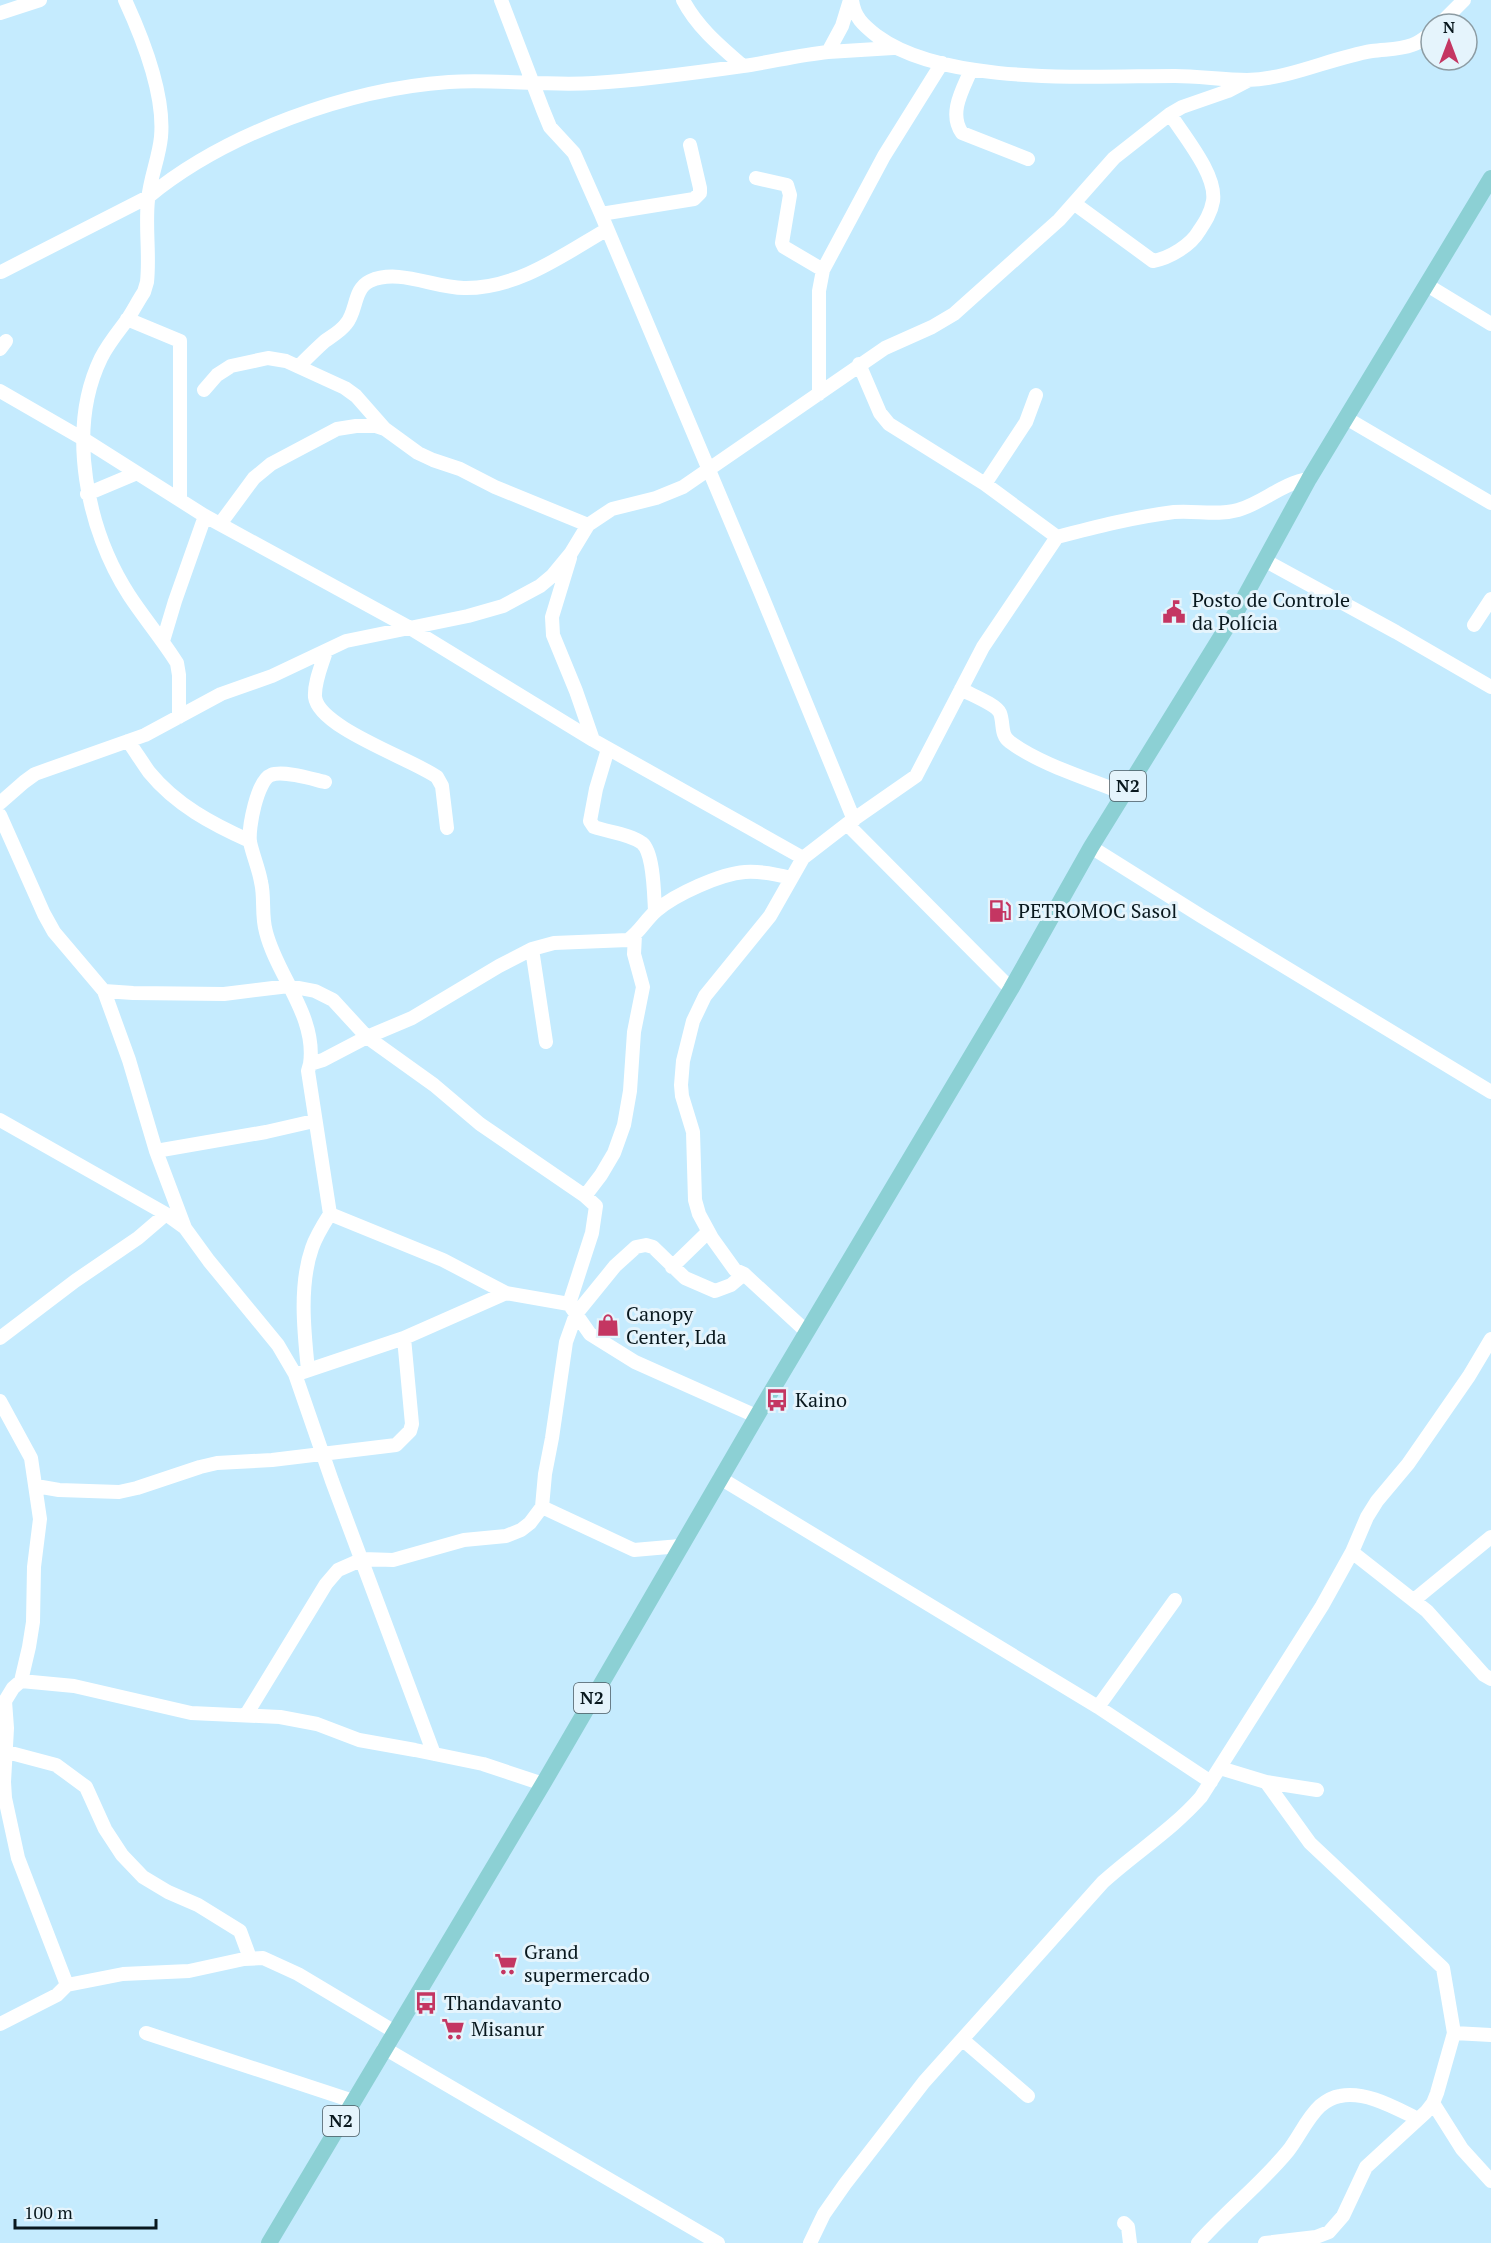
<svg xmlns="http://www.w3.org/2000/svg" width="1491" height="2243" viewBox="0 0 1491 2243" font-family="'PT Serif',serif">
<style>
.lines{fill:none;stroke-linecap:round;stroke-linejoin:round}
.minor{stroke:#fff;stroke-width:14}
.major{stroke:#8cd0d4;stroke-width:16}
.labels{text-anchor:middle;stroke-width:6;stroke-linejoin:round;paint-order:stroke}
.shield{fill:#e5f4fc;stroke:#4b5a61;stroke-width:1.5}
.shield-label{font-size:18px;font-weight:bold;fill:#09181e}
.poi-label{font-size:20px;fill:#09181e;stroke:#e5f4fc;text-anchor:start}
</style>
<rect width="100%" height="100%" fill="#c5ebfe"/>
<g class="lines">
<!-- minor -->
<path class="minor" d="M 125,0 C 143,39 165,94 161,137 C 159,158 150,178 148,200 C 145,227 150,255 147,282 L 144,292 C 138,301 133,311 127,320 C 118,332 108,344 101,358 C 66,430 87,530 129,595 C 144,618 162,639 177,663 L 179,675 L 179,717
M 501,0 L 543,110 L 550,127 L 574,153 L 601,214 L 760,591 L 854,820
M 683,0 C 697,27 720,46 743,66
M 852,0 C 854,17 863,25 877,36 C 945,86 1091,76 1175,76 C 1199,76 1223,80 1247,80 C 1290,79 1330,58 1372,51 C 1385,49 1399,50 1412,45 C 1419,43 1425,38 1431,33
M 0,13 L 40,0
M 1440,24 L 1464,0
M 828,52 L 893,48
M 971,70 C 963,89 948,113 962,133 L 1028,159
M 756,178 L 787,185 L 790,195 L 782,243 L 784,247 L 823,270
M 1075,204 L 1153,261 C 1170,258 1191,245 1199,231 C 1205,222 1211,213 1213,201 C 1217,175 1184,136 1170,114
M 601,214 L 694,199 L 700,193 L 700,188 L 690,145
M 1,272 L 148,197 C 226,133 348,89 449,82 C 497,79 546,86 594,83 C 643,80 694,73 743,66 C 771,62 799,55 828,52 L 842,26 L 850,0
M 1427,285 L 1491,324
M 127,319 L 180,341 L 180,499
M 0,349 L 6,341
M 859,364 L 880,413 L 889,424 L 985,484 L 1057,537
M 299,366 C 307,358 316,349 325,341 C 332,336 341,331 346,324 C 357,312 353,289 370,281 C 399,268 434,288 464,288 C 517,289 563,255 606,230
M 204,390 L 217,375 L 231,366 L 268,358 L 286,361 L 345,388 L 356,396 L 385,429
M 0,391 L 85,440 L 205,516 L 410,628 L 593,740
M 819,394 L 819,291 L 823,270 L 884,156 L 942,63
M 1346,418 L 1491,503
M 985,484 L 1026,422 L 1036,395
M 87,494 L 137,473
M 220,524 L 254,478 L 271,464 L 337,429 L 356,426 L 376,426 L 385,429 L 418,453 L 433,460 L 460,469 L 495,487 L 588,525
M 570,558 L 552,617 L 553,635 L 576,691 L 593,740 L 803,858
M 1264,560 L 1396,632 L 1491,687
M 1474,625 L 1491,599
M 163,641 L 175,601 L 205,516
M 326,651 C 322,665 314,682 315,697 C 319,728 412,759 437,777 L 442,786 L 447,828
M 961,689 C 969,694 996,704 1000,713 C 1004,723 1000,735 1010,742 C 1039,764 1089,779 1123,793
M 128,741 C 135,751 142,762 149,772 C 176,805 212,824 250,841
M 608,749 L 596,789 L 590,821 L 594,827 C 608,832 630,834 642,843 C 654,853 654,895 655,911
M 0,803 L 24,782 L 35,774 L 145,735 L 221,694 L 272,676 L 346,641 L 468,616 L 503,606 L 540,586 L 552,576 L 571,553 L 588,525 L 612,509 L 656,498 L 683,487 L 885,348 L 932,327 L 954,314 L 1059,220 L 1114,158 L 1170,114 L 1182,107 L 1228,91 L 1249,80
M 0,815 L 44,914 L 54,932 L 104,991 L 129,1060 L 156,1151 L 185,1228 L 209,1261 L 278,1345 L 295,1374 L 332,1481 L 434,1754
M 847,824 L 1011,989
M 1091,847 L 1201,916 L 1491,1092
M 532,949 L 546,1042
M 104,991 L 133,993 L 224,994 L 289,986 L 315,991 L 333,1000 L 367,1037 L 434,1085 L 480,1124 L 585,1196 L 596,1206 L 592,1233 L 569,1304 L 590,1334 L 635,1362 L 756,1416
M 310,1064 C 317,1016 277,976 266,932 C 261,915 265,898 261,882 C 259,869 253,856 250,842 C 248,829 257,780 271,775 C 283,770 312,779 325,782
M 0,1120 L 166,1214 L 184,1227
M 156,1151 L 266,1132 L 314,1121
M 585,1196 L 601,1175 L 614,1153 L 624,1125 L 630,1091 L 634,1032 L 643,987 L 634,954 L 635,935
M 330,1214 L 443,1260 L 506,1293 L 569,1304
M 672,1267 L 708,1232
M 807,1332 L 744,1274 L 735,1270 L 712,1238 L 699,1214 L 695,1200 L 693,1132 L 682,1096 L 681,1085 L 683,1061 L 693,1021 L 705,996 L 770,916 L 803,858 L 847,824 L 916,776 L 983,647 L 1057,537 C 1095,527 1134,517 1174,512 C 1195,510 1217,516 1238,510 C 1263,503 1282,483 1309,479
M 0,1338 L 75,1281 L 138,1238 L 166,1214
M 308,1370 C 304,1331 299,1285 312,1248 C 316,1236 323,1225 330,1214 L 308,1071 L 310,1064 L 323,1060 L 367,1037 L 412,1018 L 499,966 L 532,949 L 554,943 L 628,940 C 640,932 646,919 657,910 C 676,894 720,874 745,872 C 761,871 776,874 791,878
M 300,1373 L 404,1338 L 506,1293
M 0,1401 L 31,1458 L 40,1519 L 34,1567 L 33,1622 L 29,1647 L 21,1681 L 13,1688 L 5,1701 L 7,1728 L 4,1782 L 5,1798 L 18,1858 L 67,1985
M 720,1478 L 1098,1707 L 1211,1782
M 36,1486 L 59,1490 L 119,1492 L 137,1488 L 200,1467 L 217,1463 L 272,1460 L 396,1445 L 410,1431 L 412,1424 L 404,1338
M 542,1507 L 634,1550 L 680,1546
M 1352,1552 L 1427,1611 L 1484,1675 L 1491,1679
M 1414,1600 L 1491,1537
M 21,1681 L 74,1686 L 191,1713 L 280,1717 L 317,1724 L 359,1740 L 415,1750 L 483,1764 L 543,1784
M 1098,1707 L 1175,1600
M 246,1715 L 326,1584 L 338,1570 L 363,1559 L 393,1560 L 464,1540 L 506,1536 L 521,1530 L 530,1523 L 542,1507 L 545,1474 L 552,1438 L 566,1342 L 576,1314 L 615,1266 L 636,1247 L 646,1245 L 653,1247 L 685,1278 L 715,1291 L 731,1285 L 744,1274
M 7,1752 L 56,1765 L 86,1787 L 105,1829 L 122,1855 L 143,1877 L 168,1892 L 198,1905 L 240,1931 L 250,1958
M 1220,1768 L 1266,1782 L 1317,1790
M 0,2024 L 57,1995 L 67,1985 L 123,1974 L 189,1971 L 244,1959 L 263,1958 L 298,1974 L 395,2032
M 146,2033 L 353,2101
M 1454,2033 L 1491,2035
M 963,2040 L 1028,2096
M 384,2048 L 718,2243
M 1433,2103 L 1462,2149 L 1491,2181
M 1124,2223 L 1128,2227 L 1130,2243
M 810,2243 L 824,2214 L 845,2184 L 924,2082 L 1103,1882 C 1135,1853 1173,1829 1201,1797 L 1322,1606 L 1352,1552 L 1367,1517 L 1377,1501 L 1408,1464 L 1469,1376 L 1491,1339
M 1198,2243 C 1226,2211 1261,2184 1288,2151 C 1299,2137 1307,2118 1320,2106 C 1326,2101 1333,2097 1340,2096 C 1367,2091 1395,2108 1418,2119
M 1265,2243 L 1316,2237 L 1329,2232 L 1343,2216 L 1366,2167 L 1426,2112 L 1433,2103 L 1437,2093 L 1454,2033 L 1443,1968 L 1310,1843 L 1266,1782"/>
<!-- major -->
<path class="major" d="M 269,2243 L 543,1784 L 768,1397 L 1011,989 L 1091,847 L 1238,609 L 1309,479 L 1491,178"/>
</g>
<!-- icons -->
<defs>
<g id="civic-bare" transform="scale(1.8)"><path d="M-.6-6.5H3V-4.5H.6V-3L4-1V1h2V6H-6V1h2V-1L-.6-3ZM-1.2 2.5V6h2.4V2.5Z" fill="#c43662" stroke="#e5f4fc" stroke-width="2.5" paint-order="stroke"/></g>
<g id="fuel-bare" transform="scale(1.8)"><path d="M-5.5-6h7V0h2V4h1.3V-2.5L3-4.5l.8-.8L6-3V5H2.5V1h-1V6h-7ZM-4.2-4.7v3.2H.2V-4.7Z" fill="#c43662" stroke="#e5f4fc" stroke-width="2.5" paint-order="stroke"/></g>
<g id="shop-bare" transform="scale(1.8)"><path d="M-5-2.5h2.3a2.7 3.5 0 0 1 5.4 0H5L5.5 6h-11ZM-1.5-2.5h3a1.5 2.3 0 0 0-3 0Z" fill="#c43662" stroke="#e5f4fc" stroke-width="2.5" paint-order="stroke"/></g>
<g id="bus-bare" transform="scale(1.8)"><path d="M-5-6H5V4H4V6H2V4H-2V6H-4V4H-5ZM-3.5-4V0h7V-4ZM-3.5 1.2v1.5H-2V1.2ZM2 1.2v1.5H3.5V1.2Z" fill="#c43662" stroke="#e5f4fc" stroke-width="2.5" paint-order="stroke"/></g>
<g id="supermarket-bare" transform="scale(1.8)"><path d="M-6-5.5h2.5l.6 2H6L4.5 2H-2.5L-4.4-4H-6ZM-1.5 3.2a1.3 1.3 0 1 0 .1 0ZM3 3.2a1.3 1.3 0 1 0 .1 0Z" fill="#c43662" stroke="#e5f4fc" stroke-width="2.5" paint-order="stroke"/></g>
</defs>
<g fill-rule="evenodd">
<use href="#civic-bare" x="1174" y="612"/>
<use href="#fuel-bare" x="1000" y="911"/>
<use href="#shop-bare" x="608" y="1325"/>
<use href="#bus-bare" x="777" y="1400"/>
<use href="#supermarket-bare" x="506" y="1964"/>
<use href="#bus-bare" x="426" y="2003"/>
<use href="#supermarket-bare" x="453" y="2029"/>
</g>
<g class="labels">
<!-- shield labels -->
<g class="shield">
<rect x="1110" y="771" width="36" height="30" rx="4.5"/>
<rect x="574" y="1683" width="36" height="30" rx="4.5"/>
<rect x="323" y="2106" width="36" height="30" rx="4.5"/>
</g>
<g class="shield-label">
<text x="1128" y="792">N2</text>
<text x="592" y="1704">N2</text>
<text x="341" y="2127">N2</text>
</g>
<!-- poi labels -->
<g class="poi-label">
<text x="1192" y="607">Posto de Controle<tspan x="1192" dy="23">da Polícia</tspan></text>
<text x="1018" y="918">PETROMOC Sasol</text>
<text x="626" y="1321">Canopy<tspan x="626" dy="23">Center, Lda</tspan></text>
<text x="795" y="1407">Kaino</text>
<text x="524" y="1959">Grand<tspan x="524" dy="23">supermercado</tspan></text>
<text x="444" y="2010">Thandavanto</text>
<text x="471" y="2036">Misanur</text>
</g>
</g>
<!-- north arrow -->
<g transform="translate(1449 42)"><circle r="28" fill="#e5f4fc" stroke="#8d9ca3" stroke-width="1.5"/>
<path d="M0-4.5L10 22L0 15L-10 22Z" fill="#c43662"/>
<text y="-9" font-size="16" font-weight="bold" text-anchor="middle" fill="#09181e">N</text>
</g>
<!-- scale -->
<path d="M15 2219v9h141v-9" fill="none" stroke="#09181e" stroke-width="3"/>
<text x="24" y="2219" font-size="18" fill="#09181e" stroke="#e5f4fc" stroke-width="4.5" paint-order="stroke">100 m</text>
</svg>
